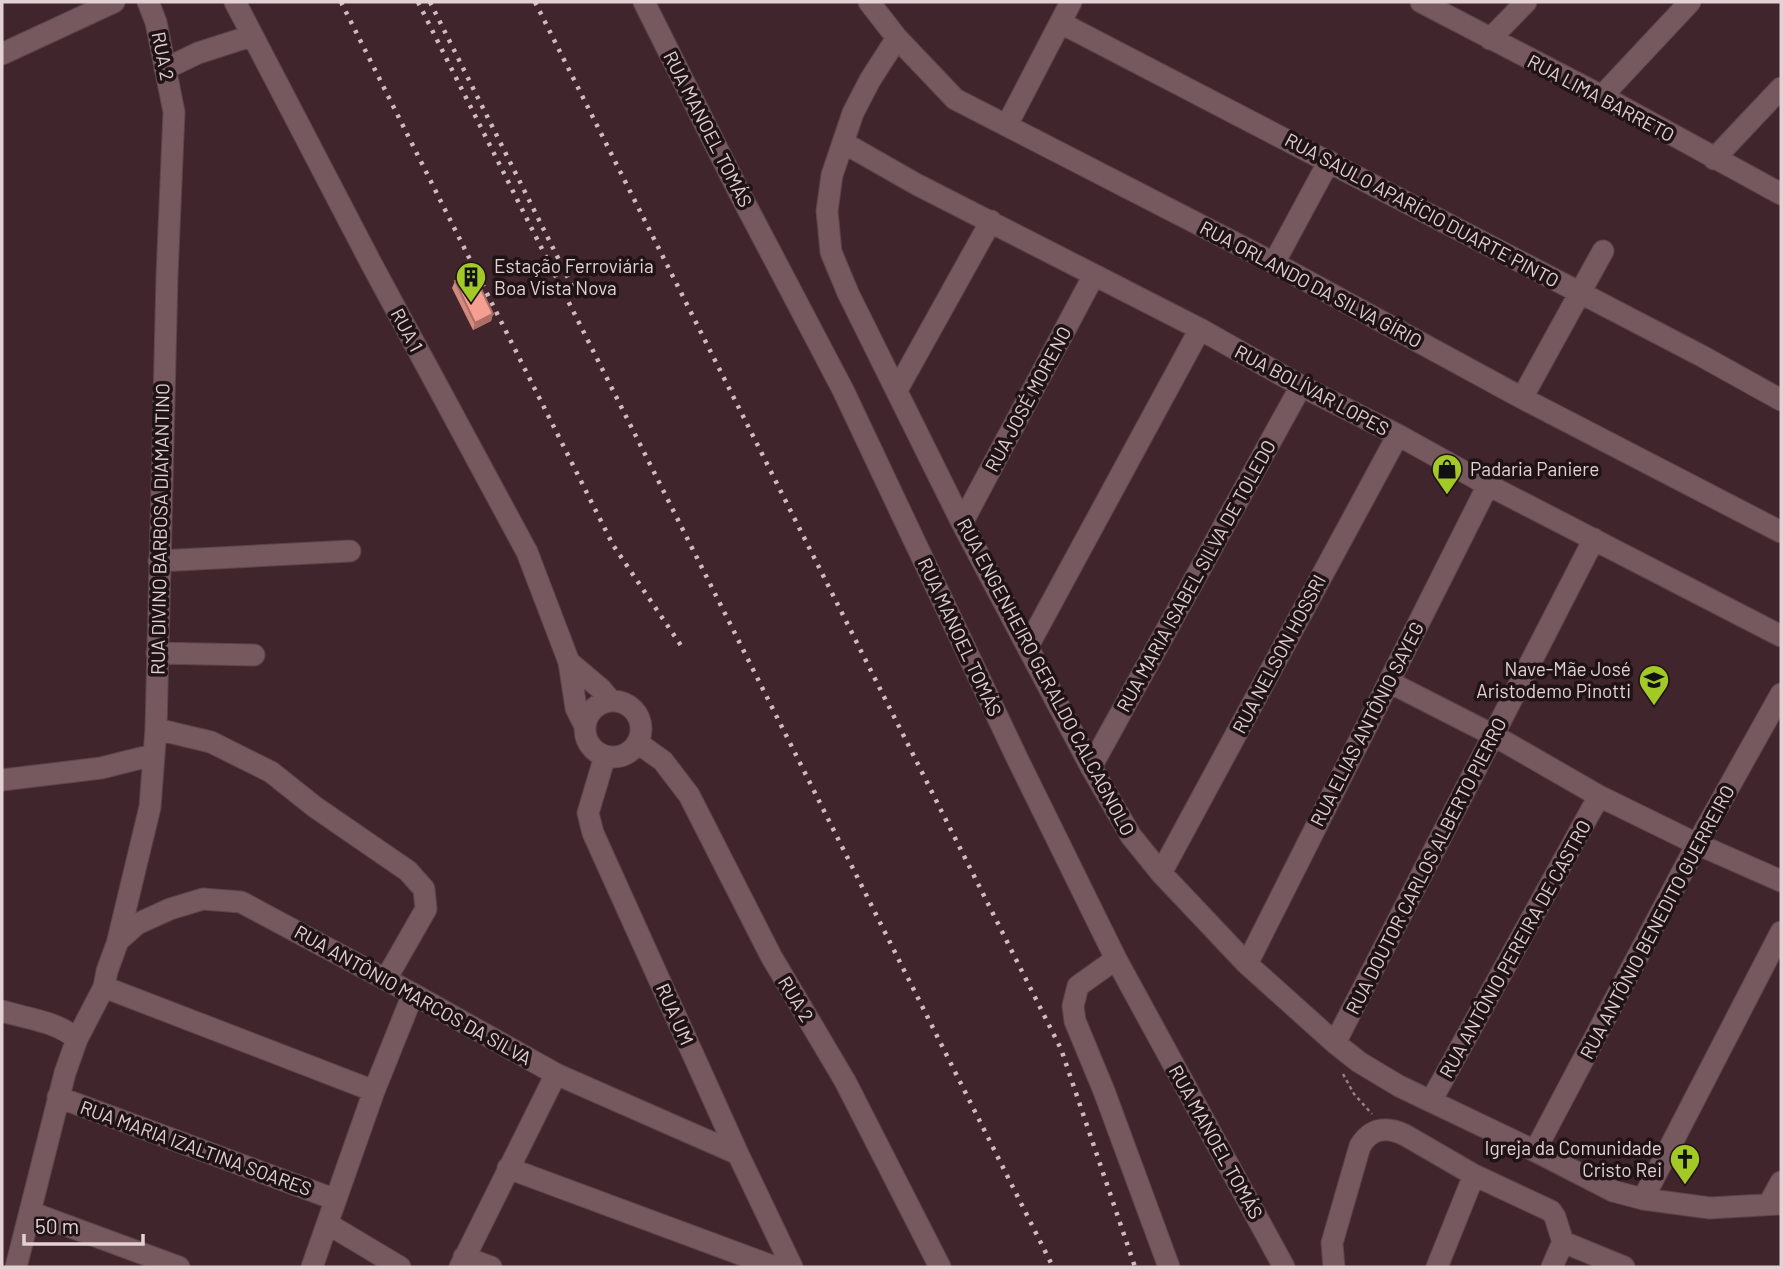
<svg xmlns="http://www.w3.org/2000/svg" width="1783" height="1269" viewBox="0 0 1783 1269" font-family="Barlow,sans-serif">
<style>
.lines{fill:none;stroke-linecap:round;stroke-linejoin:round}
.minor-casing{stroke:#5a454a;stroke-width:23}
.path{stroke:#968085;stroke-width:2.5;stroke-dasharray:3.5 3.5;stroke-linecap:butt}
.minor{stroke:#76585f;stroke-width:21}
.rail{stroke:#cebbbe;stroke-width:4.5;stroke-dasharray:3.5 7;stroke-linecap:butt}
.wall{fill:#d3897e}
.shaded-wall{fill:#ac6f67}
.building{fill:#f59f93;stroke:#ac6f67;stroke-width:2}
.labels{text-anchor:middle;stroke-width:7;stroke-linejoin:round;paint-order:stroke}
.street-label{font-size:19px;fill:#e3d1d4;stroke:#1f1315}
.poi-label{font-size:19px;fill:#e3d1d4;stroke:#1f1315;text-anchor:start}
</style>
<rect width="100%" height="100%" fill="#40262c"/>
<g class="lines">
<!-- minor casing -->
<g class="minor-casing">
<path id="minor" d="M 235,2 L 371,263 L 527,552 L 569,662 L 576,708 L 585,726
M 644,2 L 739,192 L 843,390 L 1017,758 L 1116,959 L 1284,1267
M 869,2 L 897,38 L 955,99 L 1274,263 L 1522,398 L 1781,532
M 1421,2 L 1602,96 L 1781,194
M 1061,23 L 1700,355 L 1781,400
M 897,38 L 870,80 L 853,113 L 832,175 L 827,211 L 831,252 L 848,293 L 962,523 L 1091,767 L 1131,836 L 1161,873 L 1247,964 L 1335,1043 L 1359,1062 L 1399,1086 L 1535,1151 L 1613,1191 L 1643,1199 L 1710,1208 L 1781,1204
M 1490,39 L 1526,2
M 2,54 L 114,2
M 165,69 L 198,53 L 251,36
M 1602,96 L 1690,2
M 1007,125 L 1071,2
M 844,143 L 916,184 L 1200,329 L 1301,386 L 1398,435 L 1488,485 L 1781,636
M 1714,159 L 1781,88
M 1274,263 L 1329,161
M 897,390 L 991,221
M 1522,398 L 1603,251
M 962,523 L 1094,275
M 159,561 L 350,551
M 1028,646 L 1200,329
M 157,653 L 254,655
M 569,662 L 601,689 L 611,701
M 1389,682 L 1493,735 L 1599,796 L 1697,844 L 1781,881
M585 729a28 28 0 1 1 56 0a28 28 0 1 1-56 0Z
M 156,729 L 211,742 L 271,772 L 315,807 L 408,871 L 424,889 L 426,909 L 386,979
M 638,743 L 663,761 L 689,795 L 771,956 L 845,1081 L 940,1267
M 605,756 L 588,813 L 593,833 L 738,1154 L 792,1267
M 1091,767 L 1301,386
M 2,780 L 101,768 L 153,755
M 1161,873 L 1398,435
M 118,940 L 150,807 L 156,729 L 167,276 L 174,112 L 156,22 L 148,2
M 1116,959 L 1078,986 L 1073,1006 L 1075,1021 L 1104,1091 L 1169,1267
M 1247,964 L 1488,485
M 104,987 L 374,1091
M 2,1011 C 28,1019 56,1021 77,1039
M 1335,1043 L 1594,539
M 58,1097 L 334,1199
M 1431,1101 L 1599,796
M 1535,1151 L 1697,844 L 1781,694
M 508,1168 L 775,1267
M 1643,1199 L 1781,932
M 1769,1204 L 1781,1182
M 30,1212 L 179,1267
M 328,1224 L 400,1267
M 1563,1242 L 1624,1267
M 464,1257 L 491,1267
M 16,1267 L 65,1073 L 77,1039 L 104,987 L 107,971 L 118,941 L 137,924 L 170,909 L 203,899 L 241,902 L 413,994 L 556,1074 L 738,1154
M 312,1267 L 374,1091 L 413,994
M 460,1267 L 556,1074
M 1334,1267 L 1332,1243 L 1360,1146 C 1371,1128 1386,1126 1405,1135 L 1474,1175 L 1551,1211 L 1555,1217 L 1563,1242
M 1437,1267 L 1474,1175
M 1552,1267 L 1563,1242"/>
</g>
<!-- path -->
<path class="path" d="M 1343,1074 L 1354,1094 L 1372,1114"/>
<!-- minor -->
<use href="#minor" class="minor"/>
<!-- rail -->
<path class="rail" d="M 341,2 L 613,545 L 684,650
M 418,2 L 1053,1267
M 430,2 L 577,296
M 535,2 L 1061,1049 L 1135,1267"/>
</g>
<!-- wall -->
<path class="wall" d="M 455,281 L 493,314 L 491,321 L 473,330 L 452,288 Z"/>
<!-- shaded-wall -->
<path class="shaded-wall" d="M 493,314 L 491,321 L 473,330 L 475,323 Z"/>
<!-- building -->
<path class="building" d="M 473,272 L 493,314 L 475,323 L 455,281 Z"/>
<!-- icons -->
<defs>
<g id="building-pin" transform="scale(1.575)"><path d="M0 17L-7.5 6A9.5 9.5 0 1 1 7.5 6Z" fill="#a3c926" stroke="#1f1315"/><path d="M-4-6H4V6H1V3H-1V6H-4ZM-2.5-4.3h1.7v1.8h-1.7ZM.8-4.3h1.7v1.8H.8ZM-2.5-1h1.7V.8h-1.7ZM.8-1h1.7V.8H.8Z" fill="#111"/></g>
<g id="shop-pin" transform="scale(1.575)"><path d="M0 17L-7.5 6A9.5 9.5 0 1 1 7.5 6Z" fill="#a3c926" stroke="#1f1315"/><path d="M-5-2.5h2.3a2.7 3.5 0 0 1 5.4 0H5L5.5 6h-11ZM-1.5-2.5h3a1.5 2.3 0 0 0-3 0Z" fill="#111"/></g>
<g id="school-pin" transform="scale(1.575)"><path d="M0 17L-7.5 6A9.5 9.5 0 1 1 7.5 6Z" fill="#a3c926" stroke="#1f1315"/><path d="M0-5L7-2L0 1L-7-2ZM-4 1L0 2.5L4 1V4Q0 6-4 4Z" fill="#111"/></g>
<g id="church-pin" transform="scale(1.575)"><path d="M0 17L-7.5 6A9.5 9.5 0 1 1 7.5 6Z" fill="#a3c926" stroke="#1f1315"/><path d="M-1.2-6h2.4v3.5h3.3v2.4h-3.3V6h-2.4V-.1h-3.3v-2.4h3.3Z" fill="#111"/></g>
</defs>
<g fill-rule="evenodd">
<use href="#building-pin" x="471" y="277"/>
<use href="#shop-pin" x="1447" y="469"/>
<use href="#school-pin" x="1654" y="680"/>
<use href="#church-pin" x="1685" y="1159"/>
</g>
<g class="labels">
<!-- street labels -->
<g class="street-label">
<text transform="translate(163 56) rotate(79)" y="7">RUA 2</text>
<text transform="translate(1601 98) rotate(28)" y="7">RUA LIMA BARRETO</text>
<text transform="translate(708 129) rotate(63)" y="7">RUA MANOEL TOMÁS</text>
<text transform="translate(1422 210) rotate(28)" y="7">RUA SAULO APARÍCIO DUARTE PINTO</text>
<text transform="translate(1311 284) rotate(28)" y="7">RUA ORLANDO DA SILVA GÍRIO</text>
<text transform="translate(407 330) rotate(62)" y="7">RUA 1</text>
<text transform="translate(1312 390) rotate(28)" y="7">RUA BOLÍVAR LOPES</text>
<text transform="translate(1028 399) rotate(-62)" y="7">RUA JOSÉ MORENO</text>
<text transform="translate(160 529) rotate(-89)" y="7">RUA DIVINO BARBOSA DIAMANTINO</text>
<text transform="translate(1196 576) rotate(-61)" y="7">RUA MARIA ISABEL SILVA DE TOLEDO</text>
<text transform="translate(960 637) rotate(65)" y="7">RUA MANOEL TOMÁS</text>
<text transform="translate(1279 654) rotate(-62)" y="7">RUA NELSON HOSSRI</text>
<text transform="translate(1046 677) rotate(62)" y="7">RUA ENGENHEIRO GERALDO CALCAGNOLO</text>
<text transform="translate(1367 724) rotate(-63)" y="7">RUA ELIAS ANTÔNIO SAYEG</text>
<text transform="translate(1426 866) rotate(-63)" y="7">RUA DOUTOR CARLOS ALBERTO PIERRO</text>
<text transform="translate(1657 922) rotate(-62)" y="7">RUA ANTÔNIO BENEDITO GUERREIRO</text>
<text transform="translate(1515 949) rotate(-61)" y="7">RUA ANTÔNIO PEREIRA DE CASTRO</text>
<text transform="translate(413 995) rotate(29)" y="7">RUA ANTÔNIO MARCOS DA SILVA</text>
<text transform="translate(796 999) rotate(59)" y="7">RUA 2</text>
<text transform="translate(675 1014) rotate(66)" y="7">RUA UM</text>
<text transform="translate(1216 1142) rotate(61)" y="7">RUA MANOEL TOMÁS</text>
<text transform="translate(196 1148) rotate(20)" y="7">RUA MARIA IZALTINA SOARES</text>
</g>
<!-- poi labels -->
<g class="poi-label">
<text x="494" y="273">Estação Ferroviária<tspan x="494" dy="22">Boa Vista Nova</tspan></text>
<text x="1470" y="476">Padaria Paniere</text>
<text x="1631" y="676" text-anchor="end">Nave-Mãe José<tspan x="1631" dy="22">Aristodemo Pinotti</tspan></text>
<text x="1662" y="1155" text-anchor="end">Igreja da Comunidade<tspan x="1662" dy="22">Cristo Rei</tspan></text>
</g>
</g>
<!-- border -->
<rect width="1783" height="1269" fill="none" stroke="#e3d1d4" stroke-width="7"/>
<!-- scale -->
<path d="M24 1234v10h119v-10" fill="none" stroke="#e3d1d4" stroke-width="3.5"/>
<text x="35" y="1234" font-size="21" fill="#e3d1d4" stroke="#1f1315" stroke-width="5" paint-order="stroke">50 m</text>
</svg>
